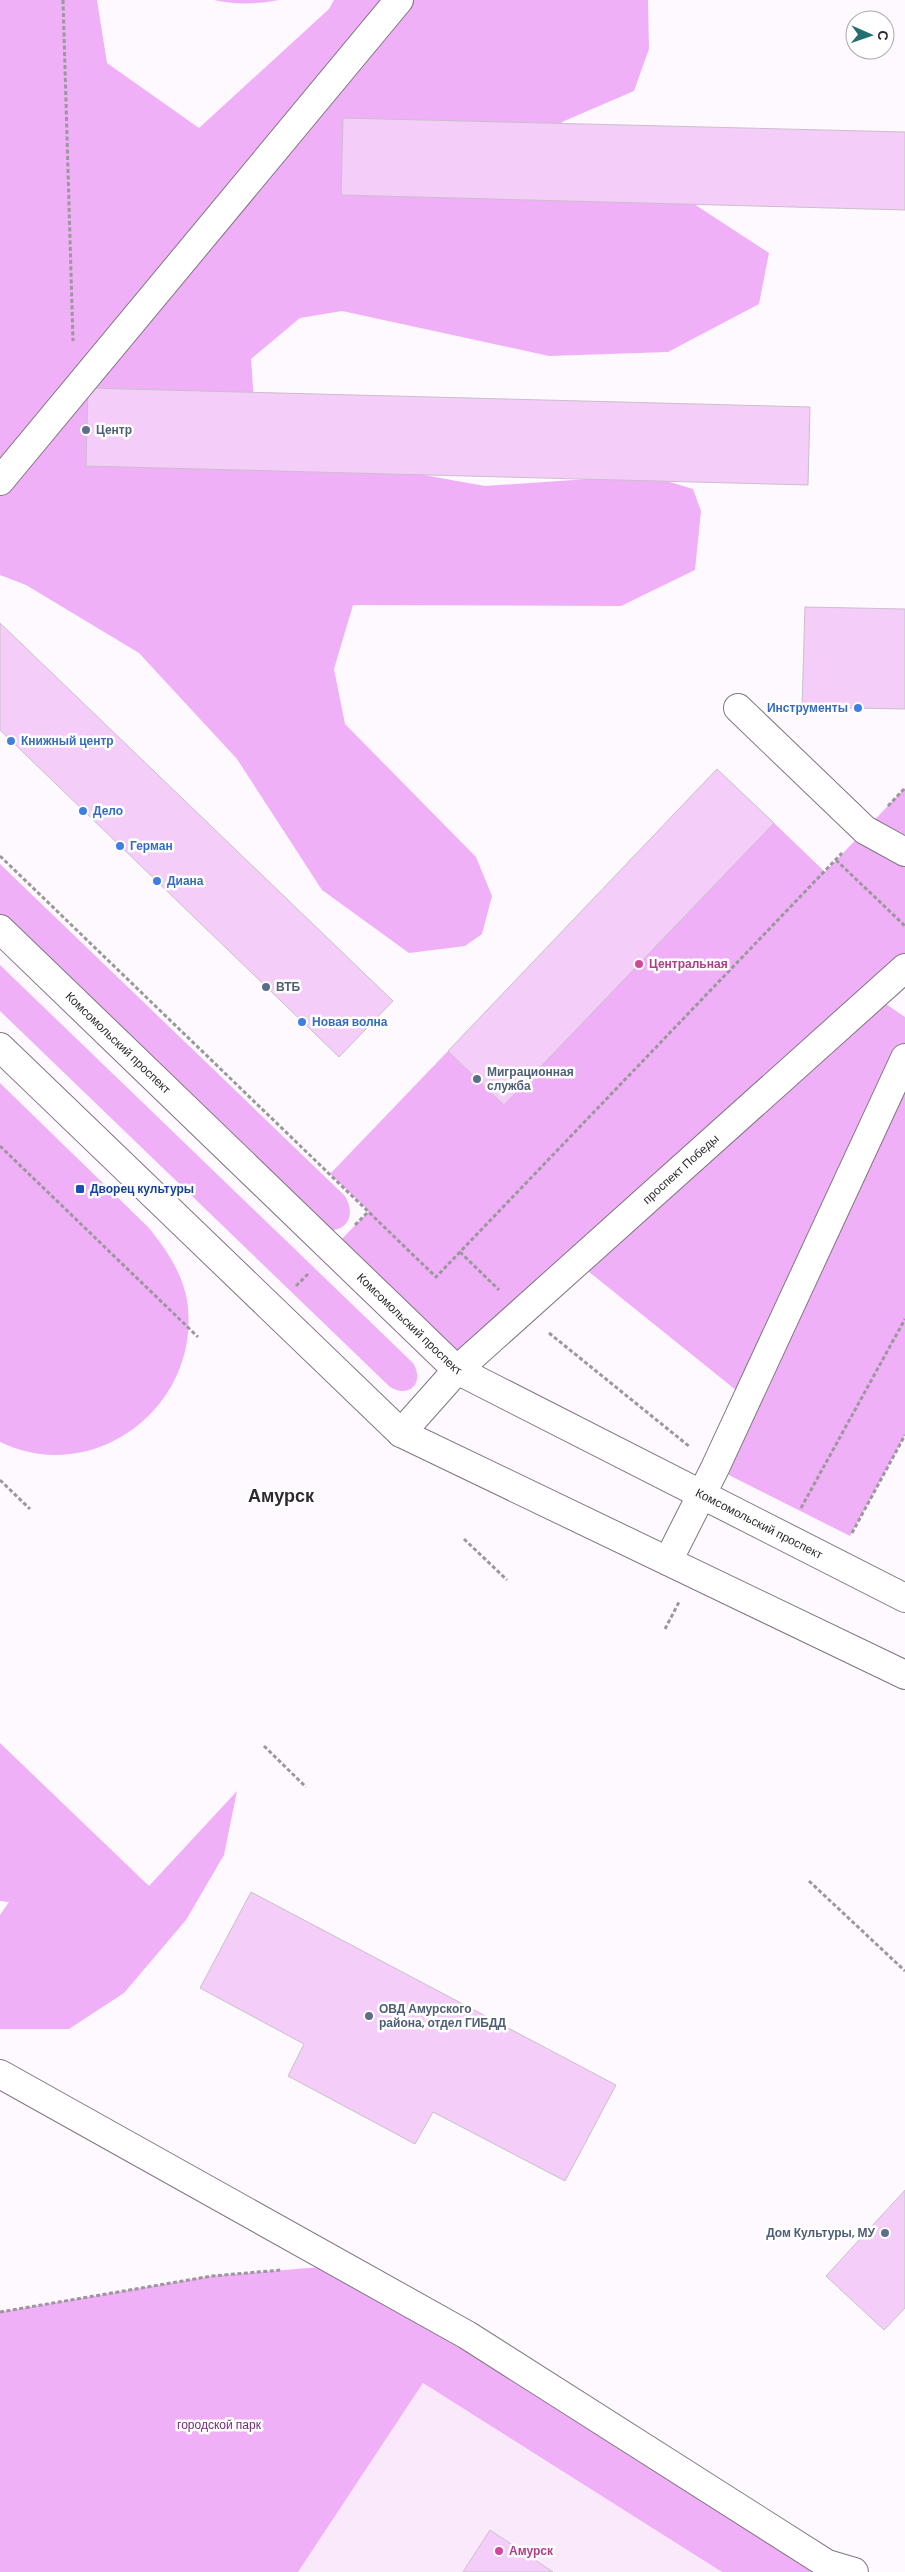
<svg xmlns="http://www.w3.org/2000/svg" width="905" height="2572" viewBox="0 0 905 2572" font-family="'DM Sans',sans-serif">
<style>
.built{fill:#fae8fb}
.green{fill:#f0b0f7}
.building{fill:#f4cdf8;stroke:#cbbfcc}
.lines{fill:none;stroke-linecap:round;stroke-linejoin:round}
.minor-casing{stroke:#817682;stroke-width:30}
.path{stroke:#9b979c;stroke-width:3;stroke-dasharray:4 2.5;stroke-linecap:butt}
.minor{stroke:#fff;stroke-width:28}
.service-dot{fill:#5c6f8a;stroke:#fff;stroke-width:2}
.shop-dot{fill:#3f7fe0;stroke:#fff;stroke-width:2}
.hotel-dot{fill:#d1479c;stroke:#fff;stroke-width:2}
.transit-dot{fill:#1a4fb4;stroke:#fff;stroke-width:2}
.labels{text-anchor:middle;stroke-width:5;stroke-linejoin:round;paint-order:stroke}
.service-label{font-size:12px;font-weight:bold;fill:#4e5e75;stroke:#fff;text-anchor:start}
.shop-label{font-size:12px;font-weight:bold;fill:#366cbe;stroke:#fff;text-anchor:start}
.hotel-label{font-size:12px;font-weight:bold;fill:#b23c85;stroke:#fff;text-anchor:start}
.street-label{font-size:12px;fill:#2e2a2f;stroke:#fff}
.transit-label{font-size:12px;font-weight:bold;fill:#164399;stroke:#fff;text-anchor:start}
.park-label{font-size:12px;fill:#742a7d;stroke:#fff}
.district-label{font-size:18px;font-weight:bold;fill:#2e2a2f;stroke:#fff}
</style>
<rect width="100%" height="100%" fill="#fef9fe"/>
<!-- built -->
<path class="built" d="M 423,2383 L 722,2572 L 298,2572 Z"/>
<!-- green -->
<path class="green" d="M 0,0 L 97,0 L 107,63 L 199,128 L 329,9 L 334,0 L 648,0 L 649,49 L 634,91 L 562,122 L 561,139 L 694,204 L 769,253 L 759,304 L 668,352 L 549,356 L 342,311 L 300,318 L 251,359 L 254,401 L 312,455 L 485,486 L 647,475 L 693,489 L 701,511 L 695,570 L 621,606 L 353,605 L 334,669 L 345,724 L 476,857 L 492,896 L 482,934 L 465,946 L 409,953 L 322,890 L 237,759 L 139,653 L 26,585 L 0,575 Z
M 214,0 L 279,0 C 257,4 236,5 214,0 Z
M 905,788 L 905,968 L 874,996 L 905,1017 L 905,1435 L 850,1536 L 715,1468 L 747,1399 L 578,1263 L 457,1370 L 332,1249 L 369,1211 L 330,1174 L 448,1051 L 503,1104 L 774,823 L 825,872 Z
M 0,864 L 345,1196 C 356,1215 348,1231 326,1231 L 0,921 Z
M 0,965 L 413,1363 C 425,1382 410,1399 390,1387 L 0,1011 Z
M 0,1083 L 148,1227 C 166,1249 182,1272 187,1300 C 203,1404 96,1488 0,1442 Z
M 0,1743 L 149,1886 L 237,1791 L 224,1855 L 186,1920 L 124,1993 L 69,2029 L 0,2029 L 0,1915 L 9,1902 L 0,1901 Z
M 321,2267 L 854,2572 L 722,2572 L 423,2383 L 298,2572 L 0,2572 L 0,2312 L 212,2276 Z"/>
<!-- building -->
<path class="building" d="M 343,118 L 905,132 L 905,210 L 341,195 Z
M 88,388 L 810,407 L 808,485 L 86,466 Z
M 805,607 L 905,609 L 905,709 L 802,707 Z
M 0,623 L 393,1001 L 339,1057 L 0,730 Z
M 717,769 L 774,823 L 504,1105 L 448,1051 Z
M 251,1892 L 616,2085 L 565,2181 L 433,2112 L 415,2144 L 288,2076 L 304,2044 L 200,1988 Z
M 905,2190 L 905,2308 L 884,2330 L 826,2276 Z
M 490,2530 L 553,2572 L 463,2572 Z"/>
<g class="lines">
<!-- minor casing -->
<g class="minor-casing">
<g id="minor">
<path d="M 0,481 L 399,0"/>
<path d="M 738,708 L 865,830 L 905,852"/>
<path id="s1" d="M 0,929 L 457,1370 L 905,1598"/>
<path d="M 0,1047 L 401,1433 L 905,1675"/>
<path id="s2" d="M 401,1433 L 457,1370 L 905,968"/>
<path d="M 668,1561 L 715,1468 L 905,1058"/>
<path d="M 0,2074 L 467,2335 L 827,2564 L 854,2572"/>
</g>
</g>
<!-- path -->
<path class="path" d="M 63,0 L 73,341
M 888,806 L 905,788
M 0,856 L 436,1277 L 842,853
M 836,860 L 905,926
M 0,1146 L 198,1337
M 355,1225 L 369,1211
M 460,1252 L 499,1290
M 296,1286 L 309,1273
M 549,1333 L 690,1447
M 0,1480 L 30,1509
M 801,1508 L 905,1319
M 852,1533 L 905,1435
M 464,1539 L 507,1580
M 665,1629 L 679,1602
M 264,1746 L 306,1787
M 809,1881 L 905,1971
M 0,2312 L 212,2276 L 281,2270"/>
<!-- minor -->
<use href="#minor" class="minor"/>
</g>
<!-- markers -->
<g class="service-dot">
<circle cx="86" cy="430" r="5"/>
<circle cx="266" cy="987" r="5"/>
<circle cx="477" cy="1079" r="5"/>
<circle cx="369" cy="2016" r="5"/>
<circle cx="885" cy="2233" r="5"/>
</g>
<g class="shop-dot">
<circle cx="858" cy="708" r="5"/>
<circle cx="11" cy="741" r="5"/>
<circle cx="83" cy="811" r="5"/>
<circle cx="120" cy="846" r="5"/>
<circle cx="157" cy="881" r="5"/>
<circle cx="302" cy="1022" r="5"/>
</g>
<g class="hotel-dot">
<circle cx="639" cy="964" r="5"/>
<circle cx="499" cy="2551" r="5"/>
</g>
<rect class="transit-dot" x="75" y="1184" width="10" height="10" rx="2.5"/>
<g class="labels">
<!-- service labels -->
<g class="service-label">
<text x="96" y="434">Центр</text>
<text x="276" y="991">ВТБ</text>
<text x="487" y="1076">Миграционная<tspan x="487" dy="14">служба</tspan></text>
<text x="379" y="2013">ОВД Амурского<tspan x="379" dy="14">района, отдел ГИБДД</tspan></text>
<text x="875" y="2237" text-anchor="end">Дом Культуры, МУ</text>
</g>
<!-- shop labels -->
<g class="shop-label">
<text x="848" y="712" text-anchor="end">Инструменты</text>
<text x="21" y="745">Книжный центр</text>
<text x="93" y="815">Дело</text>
<text x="130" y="850">Герман</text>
<text x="167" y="885">Диана</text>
<text x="312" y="1026">Новая волна</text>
</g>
<!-- hotel labels -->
<g class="hotel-label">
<text x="649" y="968">Центральная</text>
<text x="509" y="2555">Амурск</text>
</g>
<!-- street labels -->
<g class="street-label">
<text dy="4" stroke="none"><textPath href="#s1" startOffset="164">Комсомольский проспект</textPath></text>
<text dy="4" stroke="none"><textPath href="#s2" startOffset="385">проспект Победы</textPath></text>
<text dy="4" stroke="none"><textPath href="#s1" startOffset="569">Комсомольский проспект</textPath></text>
<text dy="4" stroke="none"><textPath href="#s1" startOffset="974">Комсомольский проспект</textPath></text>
</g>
<!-- transit labels -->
<g class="transit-label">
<text x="90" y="1193">Дворец культуры</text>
</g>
<!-- park labels -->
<g class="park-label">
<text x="219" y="2429">городской парк</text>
</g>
<!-- district labels -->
<g class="district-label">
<text x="281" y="1502">Амурск</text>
</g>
</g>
<!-- north arrow -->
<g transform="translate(870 35) rotate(92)"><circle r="24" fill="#ffffff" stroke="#abaaac"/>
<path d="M0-4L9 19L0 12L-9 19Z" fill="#236f70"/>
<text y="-8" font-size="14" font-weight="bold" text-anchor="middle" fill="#2e2a2f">С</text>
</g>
</svg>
